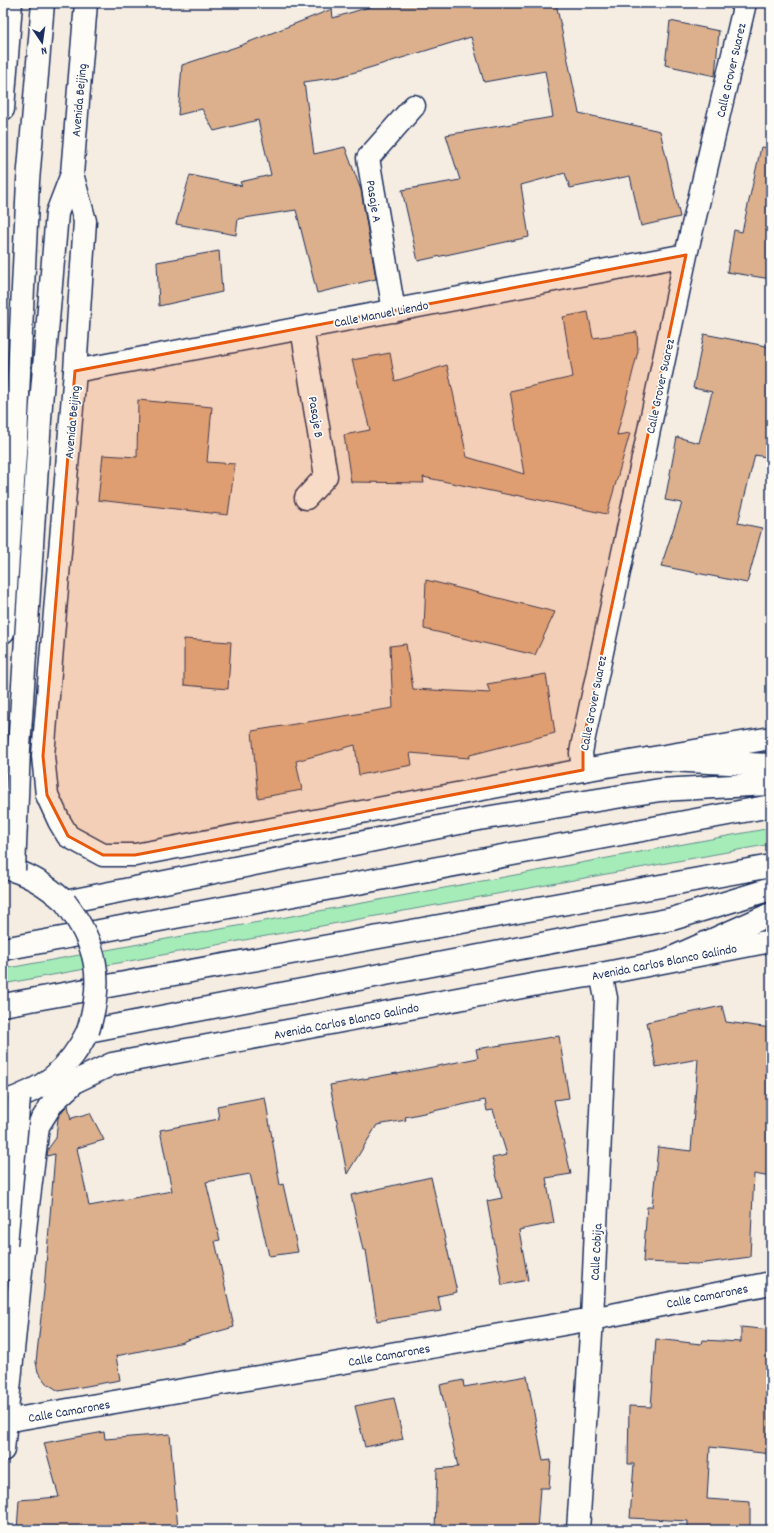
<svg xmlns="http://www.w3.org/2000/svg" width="774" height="1533" viewBox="0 0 774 1533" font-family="Dekko,sans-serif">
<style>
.green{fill:#a6ecb9;stroke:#608e8c}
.building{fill:#dcb08c;stroke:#1b2f5e}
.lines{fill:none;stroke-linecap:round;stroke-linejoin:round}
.street-casing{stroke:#1b2f5e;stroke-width:25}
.secondary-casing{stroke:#1b2f5e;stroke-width:25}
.primary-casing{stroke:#1b2f5e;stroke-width:25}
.highway-casing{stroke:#1b2f5e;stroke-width:25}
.street{stroke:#fdfcf7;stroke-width:22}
.secondary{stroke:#fdfcf7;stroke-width:22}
.primary{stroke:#fdfcf7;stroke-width:22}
.highway{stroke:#fdfcf7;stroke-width:22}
.primary-bridge-casing{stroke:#1b2f5e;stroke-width:25;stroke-linecap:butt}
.highway-bridge-casing{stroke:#1b2f5e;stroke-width:25;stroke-linecap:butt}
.primary-bridge{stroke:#fdfcf7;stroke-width:22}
.highway-bridge{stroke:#fdfcf7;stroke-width:22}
.marked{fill:#e8590c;fill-opacity:0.2;stroke:#e8590c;stroke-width:3;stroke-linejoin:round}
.labels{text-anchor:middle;stroke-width:3.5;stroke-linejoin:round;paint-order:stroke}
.street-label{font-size:13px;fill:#1b2f5e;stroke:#fdfcf7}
</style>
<rect width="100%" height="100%" fill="#f6ede2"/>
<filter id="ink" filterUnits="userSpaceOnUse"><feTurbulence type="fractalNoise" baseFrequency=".025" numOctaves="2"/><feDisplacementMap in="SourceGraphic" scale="8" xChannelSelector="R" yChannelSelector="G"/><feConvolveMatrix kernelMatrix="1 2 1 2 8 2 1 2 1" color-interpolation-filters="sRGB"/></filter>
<g filter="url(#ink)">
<!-- green -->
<path class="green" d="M 771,828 L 771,844 L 3,984 L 3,969 Z"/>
<!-- building -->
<path class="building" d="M 382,3 L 556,3 L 579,113 L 660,131 L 680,217 L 641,226 L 630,176 L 570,188 L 565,173 L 521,185 L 529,237 L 418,261 L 402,190 L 460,180 L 446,135 L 553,117 L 545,71 L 484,82 L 471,37 L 339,77 L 304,82 L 314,154 L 345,147 L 361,190 L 376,279 L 317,293 L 296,210 L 238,219 L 236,235 L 176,224 L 190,175 L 242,186 L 240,182 L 271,175 L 258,120 L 214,131 L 202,109 L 178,115 L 182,65 L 239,46 L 332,9 L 333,18 Z
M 670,21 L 719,31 L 715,76 L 665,65 Z
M 761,147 L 771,148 L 771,279 L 727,272 L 734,230 L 742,232 Z
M 219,251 L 222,292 L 159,306 L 157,262 Z
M 588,312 L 593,338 L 637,332 L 638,351 L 617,435 L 630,433 L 607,514 L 515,495 L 515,496 L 423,477 L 424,483 L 351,482 L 344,435 L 370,430 L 352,360 L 390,353 L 395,381 L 447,365 L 467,457 L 524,474 L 510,391 L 573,377 L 563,317 Z
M 704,334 L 771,347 L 771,458 L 755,455 L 738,523 L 762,528 L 747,583 L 661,566 L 682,503 L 665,500 L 677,437 L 699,443 L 712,392 L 693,388 Z
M 138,400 L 212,407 L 207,462 L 235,464 L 228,515 L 98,500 L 103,455 L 137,457 Z
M 426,580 L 555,612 L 535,655 L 424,629 Z
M 184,639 L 231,642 L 228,689 L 184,685 Z
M 406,644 L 413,689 L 490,693 L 487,684 L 546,674 L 555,733 L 470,755 L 469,758 L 410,753 L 412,765 L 359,775 L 355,745 L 296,761 L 302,790 L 258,798 L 252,731 L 393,708 L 390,646 Z
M 722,1006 L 726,1022 L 771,1028 L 771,1177 L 754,1174 L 750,1257 L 698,1264 L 643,1262 L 647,1207 L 652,1207 L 658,1147 L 691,1151 L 698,1059 L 656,1067 L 647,1022 Z
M 559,1036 L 569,1098 L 554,1100 L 571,1174 L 546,1178 L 554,1223 L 519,1230 L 528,1280 L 502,1285 L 487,1201 L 502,1198 L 492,1158 L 507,1155 L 493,1110 L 487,1111 L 485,1100 L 405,1117 L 406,1120 L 377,1125 L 347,1174 L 330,1085 L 397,1073 L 397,1074 L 478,1058 L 476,1049 Z
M 265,1097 L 280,1185 L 283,1184 L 298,1252 L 269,1256 L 250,1174 L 206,1182 L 220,1240 L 215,1241 L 234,1327 L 184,1341 L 184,1342 L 116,1356 L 120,1380 L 59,1391 L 46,1383 L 38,1372 L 36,1362 L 44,1290 L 55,1154 L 47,1156 L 48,1149 L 56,1138 L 58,1118 L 63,1110 L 68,1105 L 71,1120 L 72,1118 L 90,1113 L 104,1140 L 77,1148 L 89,1206 L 172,1191 L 160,1130 L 219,1119 L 217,1106 Z
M 431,1177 L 457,1292 L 438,1296 L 441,1311 L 377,1321 L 366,1250 L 363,1250 L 351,1195 Z
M 741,1327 L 771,1330 L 771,1454 L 710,1447 L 707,1499 L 750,1502 L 750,1530 L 688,1530 L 688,1521 L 630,1518 L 634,1464 L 628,1464 L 629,1406 L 651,1407 L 656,1339 L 701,1344 L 702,1340 L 741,1342 Z
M 527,1376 L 543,1461 L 551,1460 L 549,1488 L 540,1488 L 537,1530 L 435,1530 L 437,1469 L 458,1467 L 440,1385 L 463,1380 L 464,1387 Z
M 394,1398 L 403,1439 L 365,1447 L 355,1406 Z
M 104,1432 L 105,1439 L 170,1434 L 178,1530 L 17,1530 L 19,1500 L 59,1497 L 44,1443 Z"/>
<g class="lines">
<!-- street casing -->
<g class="street-casing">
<path id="street" d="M 394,311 L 368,158 L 414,106
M 302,328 L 326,476 L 306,498
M 75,371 L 686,255
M 583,770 L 581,753 L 583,742 L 686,255 L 745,3
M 5,1421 L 592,1319 L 771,1283
M 578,1530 L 592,1319 L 606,998 L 601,974"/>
</g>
<!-- secondary casing -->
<g class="secondary-casing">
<path id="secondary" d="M 86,3 L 72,174 L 85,221 L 75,371 L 43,756 L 47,795 L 59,821 L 68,836 L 103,855 L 135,855 L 583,770 L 771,738
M 3,1450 L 26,1221 L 38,1126 L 53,1102 L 76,1081 L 112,1064 L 543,983 L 601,974 L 771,941"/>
</g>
<!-- primary casing -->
<g class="primary-casing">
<path id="primary" d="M 3,109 L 11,3
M 3,632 L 16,438 L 28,181 L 43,3
M 19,748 L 41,404 L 57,213 L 72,174
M 3,1270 L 6,1245"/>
</g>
<!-- highway casing -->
<g class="highway-casing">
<path id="highway" d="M 648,759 L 771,765
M 3,867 C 27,873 47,885 65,902 L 479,819 L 660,790 L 771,784
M 3,949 L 771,806
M 665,961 L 771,914
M 3,1005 L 771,866
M 3,1102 C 44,1090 69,1069 88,1031 L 672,919 L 771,889"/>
</g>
<!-- street -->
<use href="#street" class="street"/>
<!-- secondary -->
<use href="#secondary" class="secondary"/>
<!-- primary -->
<use href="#primary" class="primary"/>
<!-- highway -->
<use href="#highway" class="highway"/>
<!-- primary-bridge casing -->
<g class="primary-bridge-casing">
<path id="primary-bridge" d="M 14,870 L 19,748
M 6,1245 L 19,1098"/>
</g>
<!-- highway-bridge casing -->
<g class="highway-bridge-casing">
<path id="highway-bridge" d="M 65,902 C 98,945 104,980 88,1031"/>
</g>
<!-- primary-bridge -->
<use href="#primary-bridge" class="primary-bridge"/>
<!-- highway-bridge -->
<use href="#highway-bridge" class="highway-bridge"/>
</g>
</g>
<!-- marked area -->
<path class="marked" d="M 686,255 L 583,742 L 583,770 L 135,855 L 103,855 L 68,836 L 47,795 L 43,756 L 75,371 Z"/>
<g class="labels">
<!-- street labels -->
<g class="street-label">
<text transform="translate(730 70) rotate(-77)" y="5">Calle Grover Suarez</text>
<text transform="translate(78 100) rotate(-85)" y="5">Avenida Beijing</text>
<text transform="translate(375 201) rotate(81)" y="5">Pasaje A</text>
<text transform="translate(381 313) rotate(-11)" y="5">Calle Manuel Liendo</text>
<text transform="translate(659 386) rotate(-78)" y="5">Calle Grover Suarez</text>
<text transform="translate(317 417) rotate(81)" y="5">Pasaje B</text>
<text transform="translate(71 422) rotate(-85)" y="5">Avenida Beijing</text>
<text transform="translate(592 703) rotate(-79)" y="5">Calle Grover Suarez</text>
<text transform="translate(664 961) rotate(-11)" y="5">Avenida Carlos Blanco Galindo</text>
<text transform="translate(346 1020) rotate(-11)" y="5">Avenida Carlos Blanco Galindo</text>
<text transform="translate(595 1252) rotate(-87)" y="5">Calle Cobija</text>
<text transform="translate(707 1295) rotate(-11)" y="5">Calle Camarones</text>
<text transform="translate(389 1354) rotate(-10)" y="5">Calle Camarones</text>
<text transform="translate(69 1410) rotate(-10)" y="5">Calle Camarones</text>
</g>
</g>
<!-- margin -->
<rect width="774" height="1533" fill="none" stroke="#fdfcf7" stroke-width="16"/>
<rect x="8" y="8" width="758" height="1517" fill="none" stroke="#1b2f5e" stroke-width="1.5" filter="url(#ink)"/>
<!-- north arrow -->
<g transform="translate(42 42) rotate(167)" stroke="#fdfcf7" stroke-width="3" paint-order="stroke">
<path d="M0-3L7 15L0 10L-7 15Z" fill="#1b2f5e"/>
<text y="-6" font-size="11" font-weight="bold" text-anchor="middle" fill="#1b2f5e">N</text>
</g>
</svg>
